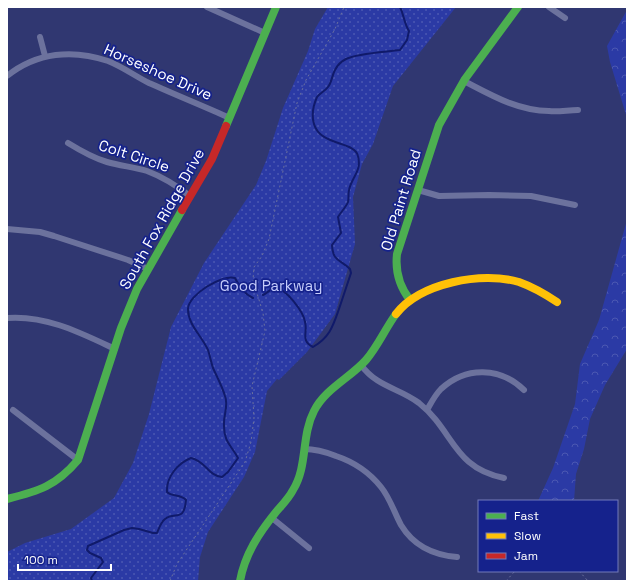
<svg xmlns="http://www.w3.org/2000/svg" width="634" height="588" viewBox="0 0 634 588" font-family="'Space Grotesk',sans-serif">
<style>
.grass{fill:url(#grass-dots)}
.forest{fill:url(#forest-crowns)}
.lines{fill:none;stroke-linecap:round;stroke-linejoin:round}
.stream{stroke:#101a6a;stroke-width:2}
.path{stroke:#6c729d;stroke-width:1;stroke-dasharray:2 3;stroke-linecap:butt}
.street{stroke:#6c729d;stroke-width:6}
.fast{stroke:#4caf50;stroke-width:8}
.slow{stroke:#ffc107;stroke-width:8}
.jam{stroke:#c62828;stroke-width:8}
.labels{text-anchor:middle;stroke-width:3.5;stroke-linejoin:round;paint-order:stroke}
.street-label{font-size:15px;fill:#fff;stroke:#15228c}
.park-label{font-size:15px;fill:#c5ccfb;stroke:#15228c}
</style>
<defs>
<pattern id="grass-dots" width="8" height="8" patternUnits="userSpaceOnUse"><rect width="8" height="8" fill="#2b3aa5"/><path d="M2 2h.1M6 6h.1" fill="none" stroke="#4b58b2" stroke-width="1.8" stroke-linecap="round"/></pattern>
<pattern id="forest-crowns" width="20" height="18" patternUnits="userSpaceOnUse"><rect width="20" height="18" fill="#2b3aa5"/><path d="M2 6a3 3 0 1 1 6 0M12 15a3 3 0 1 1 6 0" fill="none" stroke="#4b58b2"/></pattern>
</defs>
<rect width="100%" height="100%" fill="#303771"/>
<!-- grass -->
<path class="grass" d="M 328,7 L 456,7 L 393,86 L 373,144 L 362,164 L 353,197 L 355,244 L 335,314 L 307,352 L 279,380 L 277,379 L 267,391 L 255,452 L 244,477 L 208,532 L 200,557 L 198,581 L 7,581 L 7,552 L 25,543 L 71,529 L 114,498 L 133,463 L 149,414 L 171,327 L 204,263 L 256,185 L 266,161 L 283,108 L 308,51 L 315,29 Z"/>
<!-- forest -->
<path class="forest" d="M 627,10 L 627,118 L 610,62 L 607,46 Z
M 627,220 L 627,349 L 605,385 L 590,419 L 584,449 L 576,474 L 574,501 L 538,501 L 553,468 L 575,404 L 580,364 L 599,320 Z"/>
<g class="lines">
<!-- stream -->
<path class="stream" d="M 263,295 C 267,293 271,289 274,288 C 285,286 304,313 305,322 C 308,333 300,340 313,347 C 330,337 333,326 339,309 C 343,297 347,285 351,273 L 350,269 C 340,259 333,262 332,245 L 341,233 L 338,217 C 341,212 346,207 348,202 C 349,198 348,194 349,190 C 352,176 362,172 358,156 C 355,141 320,146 314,124 C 311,114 313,106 317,97 C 320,93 325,91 328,87 C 332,82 332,75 335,70 C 337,66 342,61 346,59 C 358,53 385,52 400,50 L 407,40 L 409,31 C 404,23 404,15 400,7
M 92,581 L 91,578 L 103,562 L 101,558 L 90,553 L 87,550 L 88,546 L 124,530 L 132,528 L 139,529 L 153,533 L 157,533 C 159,528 161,522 165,519 C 175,511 184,523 186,500 C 181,494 172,497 167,492 C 166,477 178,463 191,458 C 206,461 208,476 222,477 L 228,472 L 238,458 C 231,445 224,442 224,426 C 223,415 229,406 225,396 C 222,386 217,377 213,368 C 211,362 210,356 208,350 C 202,336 188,325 188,309 C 188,295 222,274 235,278 C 240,287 243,293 253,298"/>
<!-- path -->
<path class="path" d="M 579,571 L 588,581
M 170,581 L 177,564 L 245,462 L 251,442 L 254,418 L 252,386 L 265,331 L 263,313 L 253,280 L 254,267 L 262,256 L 269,239 L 297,103 L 306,80 L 335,29 L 344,7
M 506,581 L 515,571"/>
<!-- street -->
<path class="street" d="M 207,7 L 265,33
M 549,7 L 565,18
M 40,37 L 45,56
M 7,76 C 37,52 73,49 108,61 C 123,67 135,76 149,83 C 176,95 203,106 230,118
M 464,81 C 491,95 518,111 549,111 C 559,112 568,110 578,110
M 68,143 C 81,151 93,158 107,162 C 121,166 134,167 147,171 C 163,177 177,186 190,196
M 418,190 L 439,196 L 489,195 L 531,196 L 575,205
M 7,229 L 40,232 L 54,236 L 128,260 L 148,269
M 7,318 C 46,315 81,333 115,349
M 361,365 C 377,387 399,388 419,403 C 454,431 453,468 504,478
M 13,410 L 78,460
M 427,410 C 431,403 435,395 441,389 C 466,366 500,367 524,390
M 304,449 C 316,449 326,452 336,456 C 354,462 369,472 381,487 C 390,498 394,512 401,525 C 413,545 433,555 457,557
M 272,518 L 309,548"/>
<!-- fast -->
<path class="fast" d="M 226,126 L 276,7
M 410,300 C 399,286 395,272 397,254 L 439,125 L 465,79 L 518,7
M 7,499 C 39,491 56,486 78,460 L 121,328 L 137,289 L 182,210
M 240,581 C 245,554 259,533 276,512 C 282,505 289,498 293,490 C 308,466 301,436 314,411 C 325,389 350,378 366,360 C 378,346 385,329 396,314"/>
<!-- slow -->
<path class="slow" d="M 396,314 C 420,283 482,271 519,282 C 533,287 545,294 557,302"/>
<!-- jam -->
<path class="jam" d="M 182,210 L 212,159 L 226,126"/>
</g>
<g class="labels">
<!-- street labels -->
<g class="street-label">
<text transform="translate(158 72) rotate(24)" y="5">Horseshoe Drive</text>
<text transform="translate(134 156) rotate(18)" y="5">Colt Circle</text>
<text transform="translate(401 200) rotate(-73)" y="5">Old Paint Road</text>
<text transform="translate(162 219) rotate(-61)" y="5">South Fox Ridge Drive</text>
</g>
<!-- park labels -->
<g class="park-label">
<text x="271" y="291">Good Parkway</text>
</g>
</g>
<!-- border -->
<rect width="634" height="588" fill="none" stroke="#ffffff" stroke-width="16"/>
<!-- legend -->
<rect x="478" y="500" width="140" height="72" fill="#15228c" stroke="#737aba"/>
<rect x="486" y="513" width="20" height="6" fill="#4caf50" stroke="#737aba"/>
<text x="514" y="520" font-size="12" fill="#ffffff">Fast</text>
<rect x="486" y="533" width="20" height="6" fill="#ffc107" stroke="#737aba"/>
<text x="514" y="540" font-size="12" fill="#ffffff">Slow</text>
<rect x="486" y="553" width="20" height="6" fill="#c62828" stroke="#737aba"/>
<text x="514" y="560" font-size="12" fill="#ffffff">Jam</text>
<!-- scale -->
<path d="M18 564v6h93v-6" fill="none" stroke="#ffffff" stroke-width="2"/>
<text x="24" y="564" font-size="12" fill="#ffffff" stroke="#15228c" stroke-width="3" paint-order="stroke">100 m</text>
</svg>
